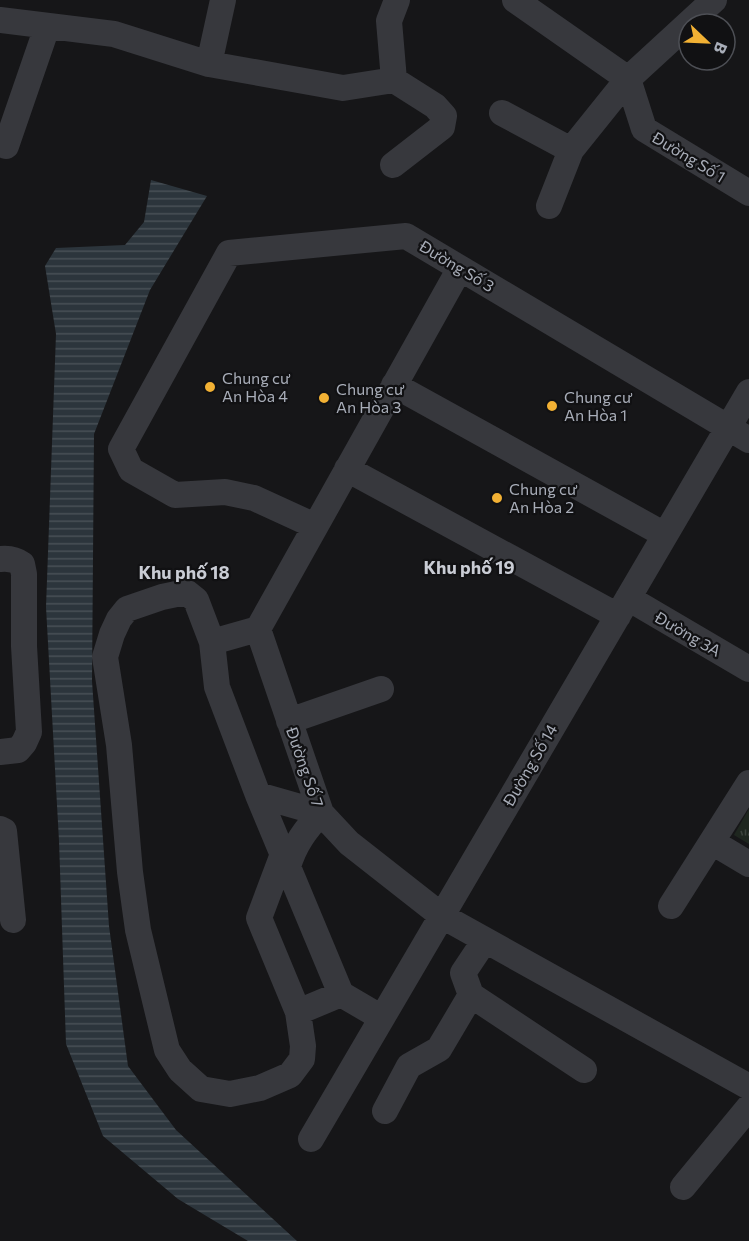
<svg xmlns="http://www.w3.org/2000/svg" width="749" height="1241" viewBox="0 0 749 1241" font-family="Commissioner,sans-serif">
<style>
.park{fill:url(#park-tufts)}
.water{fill:url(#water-rules)}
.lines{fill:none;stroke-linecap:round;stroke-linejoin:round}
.minor{stroke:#37383d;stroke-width:26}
.poi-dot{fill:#f2b134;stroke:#111113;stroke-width:2}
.labels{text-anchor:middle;stroke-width:4.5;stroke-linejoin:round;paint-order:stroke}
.street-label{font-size:16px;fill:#a8adb8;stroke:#111113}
.poi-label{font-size:16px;fill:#a8adb8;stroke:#111113;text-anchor:start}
.neighbourhood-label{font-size:18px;font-weight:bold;fill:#c9ccd4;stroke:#111113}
</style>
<defs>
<pattern id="park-tufts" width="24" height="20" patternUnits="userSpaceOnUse" patternTransform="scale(1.5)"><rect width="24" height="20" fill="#1e261f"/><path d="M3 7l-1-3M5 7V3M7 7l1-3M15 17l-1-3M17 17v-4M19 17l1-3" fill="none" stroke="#3c433d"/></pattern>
<pattern id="water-rules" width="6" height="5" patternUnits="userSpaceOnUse" patternTransform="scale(1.5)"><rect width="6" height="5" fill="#2c353c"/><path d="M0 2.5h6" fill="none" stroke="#485056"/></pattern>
</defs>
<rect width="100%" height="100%" fill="#161618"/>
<!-- park -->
<path class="park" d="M 749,809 L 749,844 L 734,835 Z"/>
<!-- water -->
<path class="water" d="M 151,180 L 207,196 L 150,290 L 94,434 L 92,681 L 109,926 L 128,1066 L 176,1130 L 297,1241 L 248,1241 L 178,1199 L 103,1136 L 66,1044 L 59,841 L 46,607 L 56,334 L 45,266 L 56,248 L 125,245 L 144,222 Z"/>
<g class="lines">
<!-- minor -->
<path class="minor" d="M 515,0 L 628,79
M 0,20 L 114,34 L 209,64 L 343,88 L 394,80
M 209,64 L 223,0
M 628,79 L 644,129 L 749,193
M 394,80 L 389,21 L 397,0
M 502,113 L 571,150
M 6,146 L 47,27
M 393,165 L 442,127 L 444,116 L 435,106 L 394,80
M 549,206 L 571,150 L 628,79 L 714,0
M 460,268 L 258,629 L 321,813 L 349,843 L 442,916 L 749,1087
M 394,385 L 665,535
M 347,469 L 618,616
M 315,526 L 254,498 L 225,492 L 175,495 L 131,470 L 121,449 L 229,253 L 406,236 L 749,440
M 0,559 C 8,558 15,559 22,564 L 24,574 L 24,646 L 29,732 L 24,743 L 18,750 L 0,752
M 628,598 L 749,669
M 258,629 L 212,642 L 217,687 L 258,795 L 341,994 L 382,1018
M 212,642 L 196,600 L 186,592 L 162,597 L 127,609 L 119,619 L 112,634 L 105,657 L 119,745 L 130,872 L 138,930 L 167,1050 L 180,1070 L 201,1089 L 230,1094 L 260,1088 L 290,1075 L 302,1059 L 303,1046 L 298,1012 L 341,994
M 289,721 L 381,689
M 258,795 L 321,813
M 0,829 L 4,831 L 13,920
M 712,842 L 749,864
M 283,854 L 259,918 L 298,1012
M 288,866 C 295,844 305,830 321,813
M 671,906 L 749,783
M 485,940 L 463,973 L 471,995 L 584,1070
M 385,1111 L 409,1066 L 439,1049 L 471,995
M 311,1139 L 749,392
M 683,1187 L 749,1107"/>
</g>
<!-- markers -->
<g class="poi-dot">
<circle cx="210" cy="387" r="6"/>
<circle cx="324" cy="398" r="6"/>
<circle cx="552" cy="406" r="6"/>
<circle cx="497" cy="498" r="6"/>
</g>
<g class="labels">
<!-- street labels -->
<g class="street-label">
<text transform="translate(689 157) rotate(31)" y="6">Đường Số 1</text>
<text transform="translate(457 266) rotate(31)" y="6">Đường Số 3</text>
<text transform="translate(688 634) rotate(30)" y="6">Đường 3A</text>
<text transform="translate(530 765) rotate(-60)" y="6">Đường Số 14</text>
<text transform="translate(305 767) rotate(71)" y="6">Đường Số 7</text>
</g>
<!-- poi labels -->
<g class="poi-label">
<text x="222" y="384">Chung cư<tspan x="222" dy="18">An Hòa 4</tspan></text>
<text x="336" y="395">Chung cư<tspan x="336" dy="18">An Hòa 3</tspan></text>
<text x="564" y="403">Chung cư<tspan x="564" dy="18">An Hòa 1</tspan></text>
<text x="509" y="495">Chung cư<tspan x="509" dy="18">An Hòa 2</tspan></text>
</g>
<!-- neighbourhood labels -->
<g class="neighbourhood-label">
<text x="469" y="574">Khu phố 19</text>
<text x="184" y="579">Khu phố 18</text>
</g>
</g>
<!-- north arrow -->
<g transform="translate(707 42) rotate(113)"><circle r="28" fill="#111113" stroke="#4d4f55" stroke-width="1.5"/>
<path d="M0-4.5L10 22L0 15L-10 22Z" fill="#f2b134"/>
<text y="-9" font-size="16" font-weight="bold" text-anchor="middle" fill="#a8adb8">B</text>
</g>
</svg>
